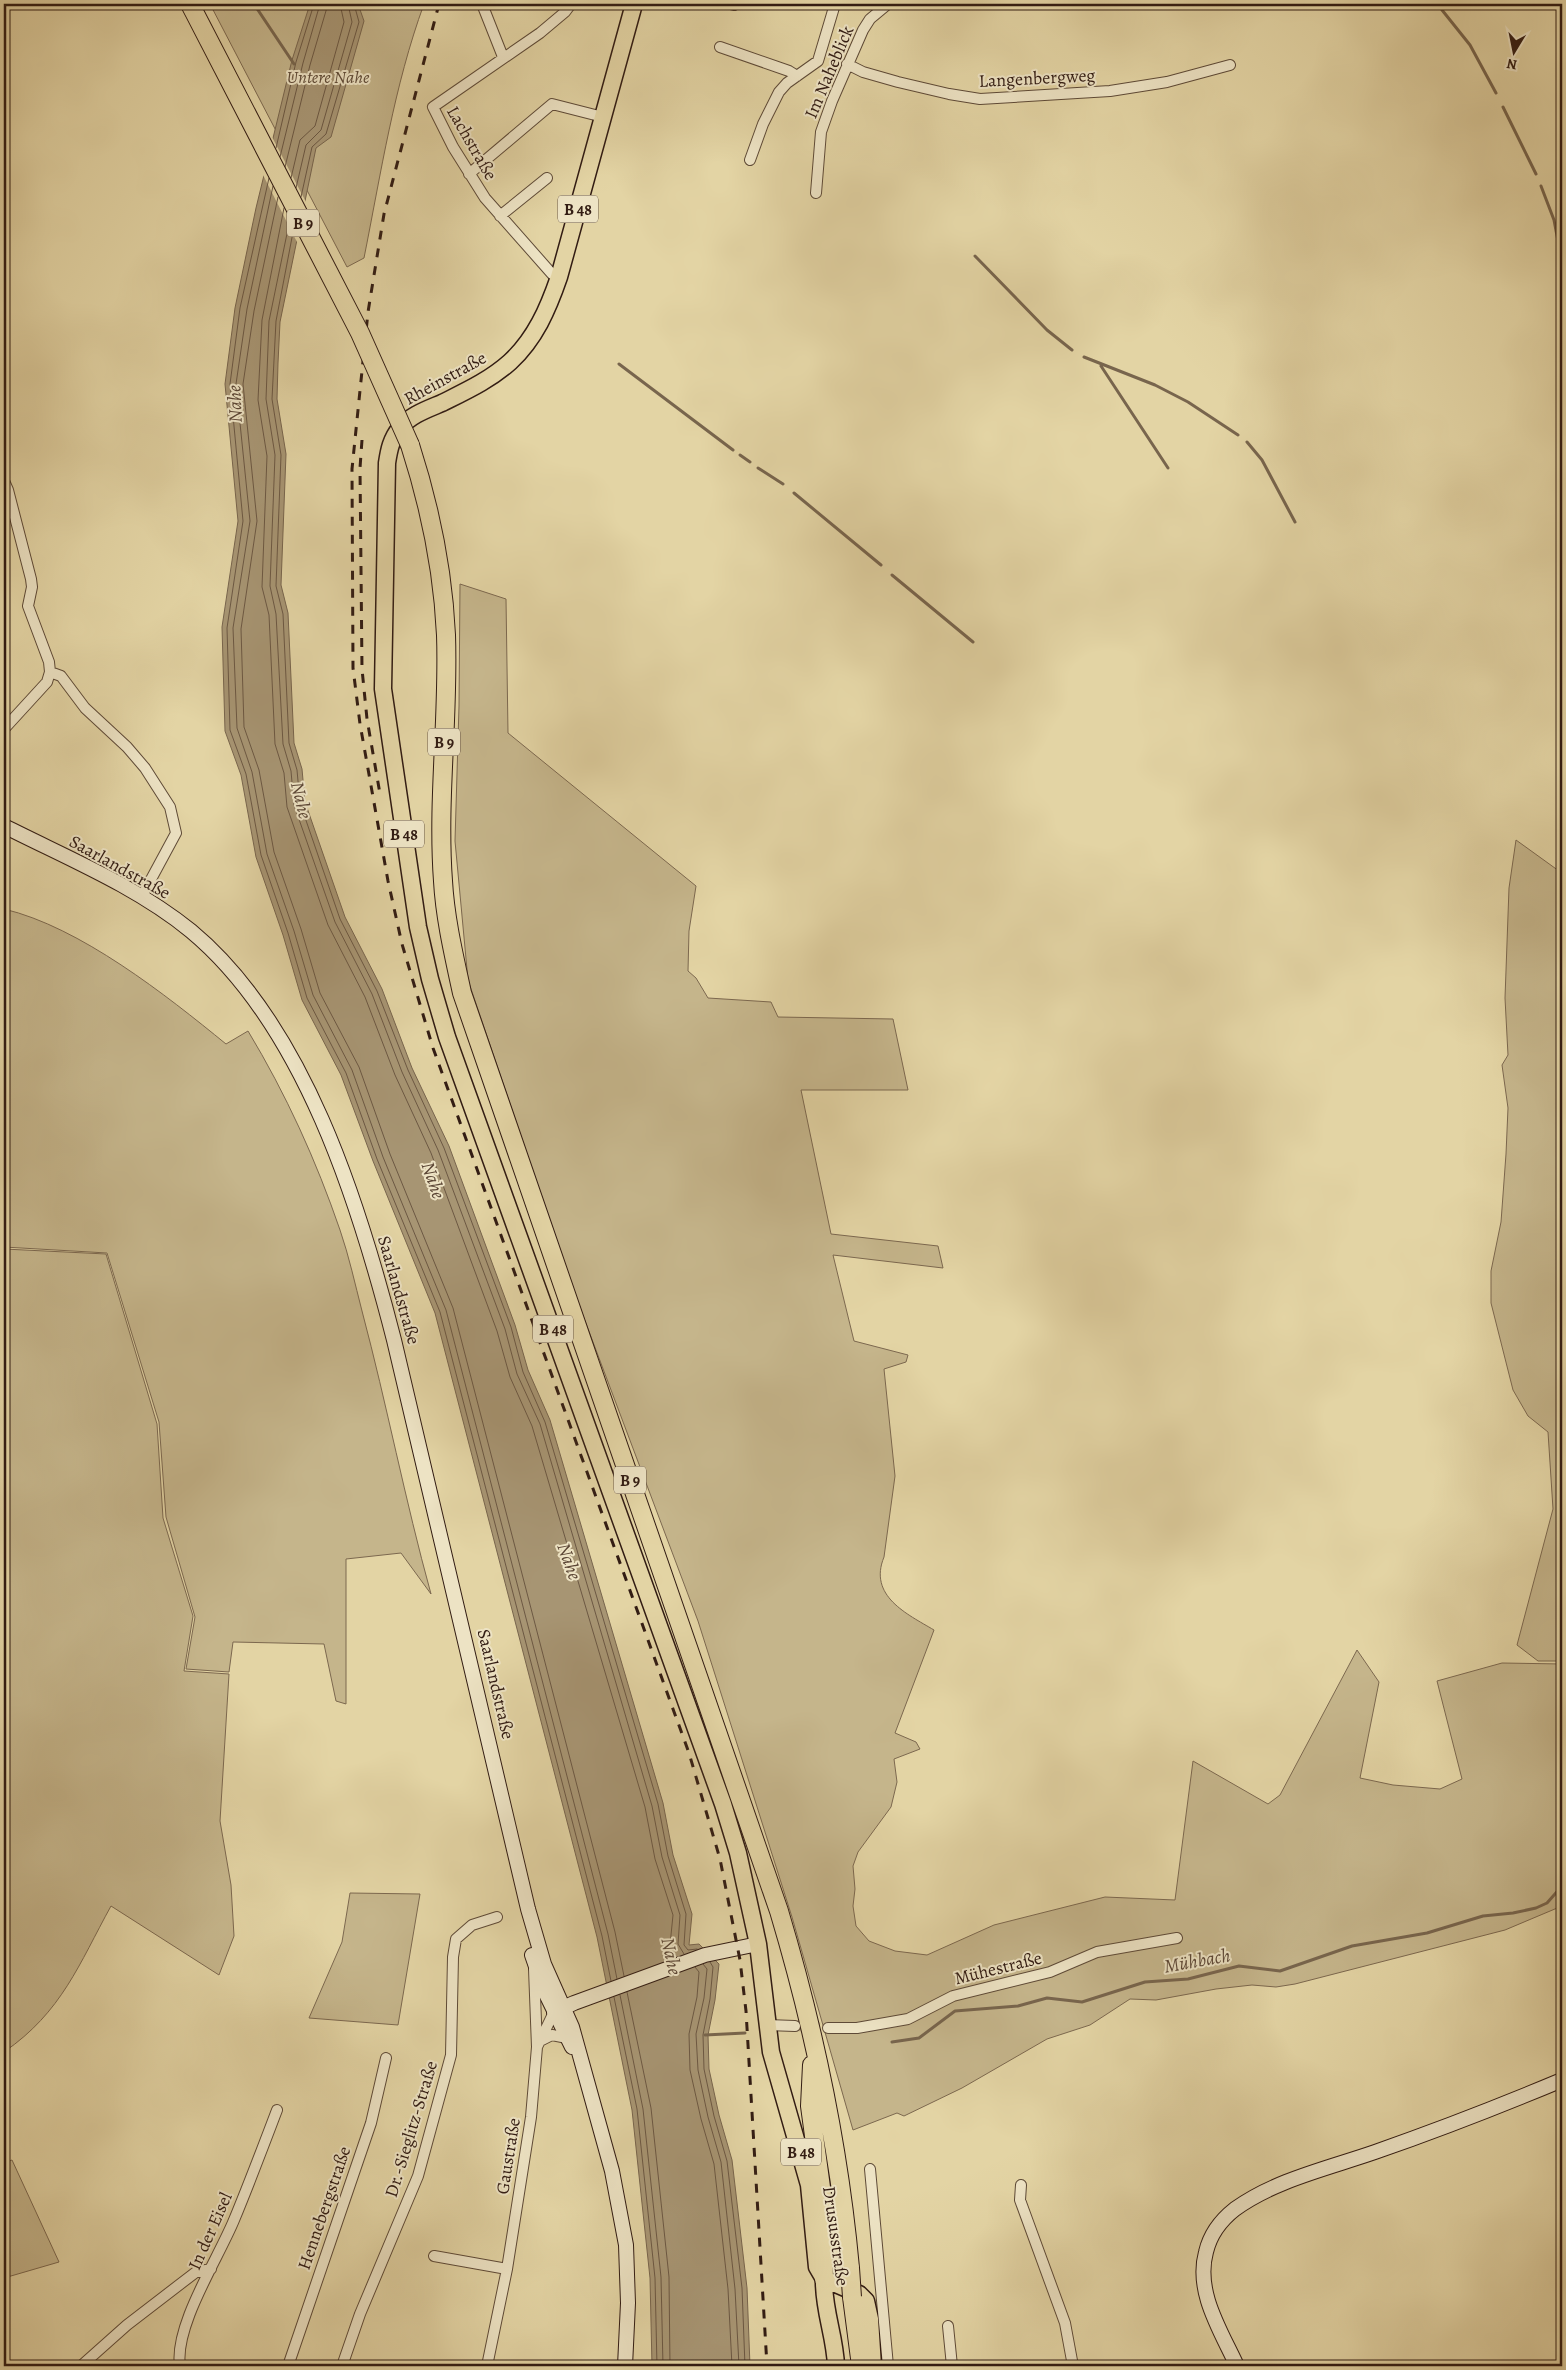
<svg xmlns="http://www.w3.org/2000/svg" width="1566" height="2370" viewBox="0 0 1566 2370" font-family="Alegreya,serif">
<style>
.green{fill:#c5b58b;stroke:#7c684f}
.water{fill:#a79573;stroke:#78654d}
.pier{fill:#e3d4a4}
.lines{fill:none;stroke-linecap:round;stroke-linejoin:round}
.shore{stroke:#6c5843;stroke-width:1}
.stream{stroke:#78654d;stroke-width:3}
.minor-tunnel{stroke:#c0af87;stroke-width:10;stroke-dasharray:10 5;stroke-linecap:butt}
.minor-casing{stroke:#5e4a37;stroke-width:12}
.secondary-casing{stroke:#321c13;stroke-width:16}
.primary-casing{stroke:#321c13;stroke-width:19}
.trunk-casing{stroke:#321c13;stroke-width:20}
.minor{stroke:#ede3c4;stroke-width:10}
.secondary{stroke:#ede3c4;stroke-width:14}
.primary{stroke:#e3d4a4;stroke-width:16}
.trunk{stroke:#e3d4a4;stroke-width:18}
.rail{stroke:#321c13;stroke-width:3;stroke-dasharray:9 9;stroke-linecap:butt}
.trunk-bridge-casing{stroke:#321c13;stroke-width:20;stroke-linecap:butt}
.trunk-bridge{stroke:#e3d4a4;stroke-width:18}
.labels{text-anchor:middle;stroke-width:4;stroke-linejoin:round;paint-order:stroke}
.shield{fill:#ede3c4;stroke:#6a5848;stroke-width:1}
.shield-label{font-size:16px;font-weight:bold;fill:#321c13}
.street-label{font-size:18px;fill:#321c13;stroke:#ede3c4}
.park-label{font-size:18px;font-style:italic;fill:#5e4a37;stroke:#ede3c4}
.water-label{font-size:19px;font-style:italic;fill:#5b4635;stroke:#ede3c4}
</style>
<rect width="100%" height="100%" fill="#e3d4a4"/>
<filter id="stains"><feTurbulence type="fractalNoise" baseFrequency=".004" numOctaves="4"/><feColorMatrix values="0 0 0 0 .2 0 0 0 0 .09 0 0 0 0 .02 0 0 0 .5 -.17"/></filter>
<radialGradient id="worn" r=".72"><stop offset=".6" stop-color="#630" stop-opacity="0"/><stop offset="1" stop-color="#630" stop-opacity=".3"/></radialGradient>
<!-- green -->
<path class="green" d="M 210,4 L 424,4 C 394,86 381,173 364,258 L 347,267 Z
M 460,584 L 506,599 L 508,733 L 696,886 L 689,931 L 688,971 L 696,978 L 708,998 L 771,1002 L 778,1017 L 893,1019 L 908,1090 L 801,1090 L 831,1234 L 938,1246 L 943,1268 L 833,1255 L 854,1341 L 908,1355 L 906,1362 L 884,1369 L 895,1476 L 884,1557 C 868,1596 907,1614 934,1630 L 895,1733 L 916,1742 L 920,1749 L 894,1759 L 897,1782 L 891,1807 L 858,1852 L 853,1866 L 855,1889 L 853,1906 L 856,1926 L 869,1941 L 895,1951 L 927,1955 L 994,1925 L 1105,1897 L 1175,1900 L 1193,1761 L 1268,1804 L 1280,1795 L 1357,1650 L 1379,1682 L 1360,1778 L 1393,1785 L 1440,1789 L 1462,1779 L 1437,1681 L 1502,1663 L 1562,1664 L 1562,1906 L 1505,1930 L 1295,1984 L 1276,1987 L 1252,1985 L 1216,1989 L 1156,2000 L 1130,1999 L 1090,2025 L 1047,2039 L 962,2088 L 904,2116 L 897,2113 L 853,2130 L 792,1917 L 698,1621 L 570,1281 L 468,980 L 455,841 L 459,706 Z
M 1516,840 L 1559,871 L 1557,892 L 1562,894 L 1562,1661 L 1538,1661 L 1517,1645 L 1553,1509 L 1548,1432 L 1528,1416 L 1513,1390 L 1491,1303 L 1491,1271 L 1501,1222 L 1506,1154 L 1508,1108 L 1502,1065 L 1508,1055 L 1505,998 L 1509,888 Z
M 4,909 C 80,927 166,995 226,1044 L 248,1031 C 286,1094 316,1160 340,1230 C 349,1256 355,1284 362,1311 C 387,1405 405,1500 431,1594 L 401,1553 L 346,1559 L 346,1704 L 336,1701 L 324,1644 L 233,1642 L 229,1672 L 186,1669 L 195,1617 L 166,1517 L 159,1422 L 107,1253 L 4,1247 Z
M 4,1249 L 106,1254 L 157,1424 L 163,1518 L 193,1616 L 184,1671 L 229,1674 L 220,1821 L 231,1885 L 234,1936 L 219,1975 L 111,1906 C 79,1964 62,2012 4,2052 Z
M 350,1893 L 420,1894 L 398,2025 L 309,2018 L 342,1942 Z
M 12,2160 L 59,2262 L 4,2278 L 4,2163 Z"/>
<!-- water -->
<path class="water" d="M 310,4 L 358,4 L 364,21 L 331,137 L 316,148 L 280,322 L 278,363 L 277,399 L 286,454 L 281,585 L 288,613 L 294,743 L 302,769 L 305,802 L 345,917 L 382,989 L 412,1068 L 449,1146 L 515,1325 L 528,1370 L 550,1420 L 663,1803 L 673,1855 L 692,1914 L 689,1945 L 699,1944 L 719,1964 L 715,2000 L 708,2035 L 709,2069 L 719,2115 L 732,2160 L 747,2288 L 750,2366 L 652,2366 L 650,2278 L 632,2110 L 597,1937 L 435,1313 L 373,1161 L 341,1075 L 302,1000 L 283,935 L 256,857 L 241,775 L 225,731 L 222,627 L 238,521 L 225,384 L 235,308 L 256,208 L 292,60 Z"/>
<!-- pier -->
<path class="pier" d="M 271,135 L 307,204 L 298,244 L 262,173 Z"/>
<g class="lines">
<!-- shore -->
<path class="shore" d="M 276,148 L 296,62 L 314,4
M 280,157 L 303,63 L 320,4
M 285,167 L 310,65 L 328,4
M 269,178 L 240,308 L 230,384 L 243,521 L 227,628 L 230,730 L 246,774 L 261,855 L 288,933 L 307,998 L 346,1073 L 377,1159 L 440,1312 L 602,1936 L 611,1981
M 291,178 L 300,140 L 315,126 L 344,22 L 340,4
M 273,186 L 247,309 L 236,384 L 250,521 L 233,628 L 237,728 L 252,772 L 267,854 L 294,931 L 313,995 L 352,1070 L 383,1157 L 446,1310 L 608,1934 L 617,1979
M 296,188 L 306,145 L 321,130 L 352,22 L 348,4
M 278,197 L 254,311 L 243,384 L 257,521 L 241,629 L 244,727 L 259,770 L 274,852 L 301,929 L 320,993 L 359,1067 L 390,1154 L 453,1308 L 615,1932 L 624,1976
M 301,197 L 312,147 L 326,134 L 359,22 L 354,4
M 284,208 L 262,320 L 258,400 L 267,456 L 262,587 L 269,615 L 275,744 L 284,773 L 287,807 L 328,925 L 365,997 L 395,1075 L 431,1153 L 497,1331 L 510,1377 L 532,1426 L 645,1807 L 655,1859 L 673,1915 L 670,1945 L 676,1957
M 290,219 L 269,321 L 266,399 L 275,455 L 270,586 L 276,614 L 283,744 L 291,771 L 294,805 L 335,922 L 372,994 L 402,1072 L 438,1150 L 505,1329 L 517,1374 L 540,1424 L 652,1806 L 662,1857 L 680,1915 L 678,1944 L 684,1954
M 294,227 L 276,321 L 272,399 L 281,455 L 276,586 L 283,614 L 289,743 L 297,770 L 300,803 L 340,919 L 377,991 L 408,1070 L 444,1148 L 511,1327 L 523,1372 L 545,1422 L 658,1804 L 668,1856 L 686,1914 L 684,1945 L 688,1950 L 697,1949
M 710,1962 L 713,1967 L 710,1999 L 703,2035 L 704,2069 L 714,2116 L 727,2161 L 742,2288 L 745,2366
M 703,1964 L 707,1969 L 704,1998 L 696,2034 L 698,2070 L 708,2117 L 721,2162 L 735,2289 L 739,2366
M 695,1967 L 699,1972 L 697,1997 L 689,2034 L 690,2070 L 701,2119 L 714,2164 L 728,2289 L 732,2366
M 627,1992 L 651,2108 L 669,2277 L 670,2366
M 620,1995 L 643,2109 L 661,2277 L 663,2366
M 614,1997 L 637,2109 L 655,2278 L 657,2366"/>
<!-- stream -->
<path class="stream" d="M 254,4 L 294,64
M 1442,10 L 1470,45 L 1496,93
M 1503,107 L 1536,174
M 1541,186 L 1554,220 L 1562,262
M 975,256 L 1047,330 L 1072,350
M 1084,357 L 1155,385 L 1188,402 L 1238,435
M 619,364 L 733,450
M 1101,366 L 1168,468
M 1247,442 L 1262,460 L 1295,522
M 740,455 L 750,462
M 758,468 L 783,484
M 794,493 L 881,565
M 892,575 L 973,642
M 705,2035 L 745,2033
M 892,2042 L 919,2038 L 955,2011 L 1018,2006 L 1047,1998 L 1082,2002 L 1145,1982 L 1188,1979 L 1239,1966 L 1280,1971 L 1352,1946 L 1427,1933 L 1483,1916 L 1513,1913 L 1536,1908 L 1547,1903 L 1562,1886"/>
<!-- minor-tunnel -->
<path class="minor-tunnel" d="M 795,2026 L 828,2028"/>
<!-- minor casing -->
<g class="minor-casing">
<path id="minor" d="M 482,4 L 503,57
M 730,4 L 734,5
M 720,47 L 789,71 L 797,76
M 847,64 L 863,72 L 898,82 L 949,94 L 980,99 L 1110,91 L 1167,82 L 1230,65
M 750,160 L 763,124 L 779,92 L 787,83 L 818,61 L 835,4
M 469,174 L 552,104 L 603,117
M 816,193 L 821,132 L 832,101 L 863,30 L 870,19 L 888,4
M 500,216 L 547,178
M 559,277 L 552,274 L 485,198 L 453,147 L 433,107 L 540,33 L 565,12 L 571,4
M 4,481 L 8,490 L 31,579 L 32,587 L 28,606 L 49,662 L 50,672 L 47,682 L 4,729
M 50,672 L 61,676 L 85,708 L 127,747 L 145,768 L 170,807 L 176,833 L 142,896
M 767,2025 L 795,2026
M 828,2028 L 857,2028 L 908,2019 L 953,1996 L 1050,1972 L 1097,1952 L 1177,1938
M 540,2041 L 552,2035 L 567,2038
M 537,2047 L 554,2012
M 870,2169 L 888,2366
M 1021,2185 L 1020,2200 L 1065,2323 L 1073,2366
M 434,2256 L 507,2269
M 948,2326 L 952,2366
M 81,2366 L 127,2325 L 179,2285 L 196,2272 L 211,2269
M 180,2366 C 174,2326 218,2259 234,2220 C 249,2184 263,2147 277,2110
M 288,2366 L 371,2123 L 386,2058
M 342,2366 L 360,2314 L 418,2176 L 451,2055 L 453,1957 L 456,1939 L 472,1925 L 497,1917
M 487,2366 L 507,2269 L 531,2117 L 537,2047 L 534,1969"/>
</g>
<!-- secondary casing -->
<g class="secondary-casing">
<path id="secondary" d="M 4,826 C 67,858 136,886 191,931 C 304,1025 359,1203 394,1340 L 528,1909 L 544,1964 L 572,2027 L 612,2171 L 626,2245 L 628,2303 L 625,2366
M 532,1955 L 544,1990 L 572,2047
M 554,2012 L 574,2003 L 705,1955 L 758,1944
M 1237,2366 C 1221,2331 1195,2292 1206,2252 C 1210,2235 1221,2220 1235,2209 C 1275,2180 1329,2168 1375,2152 C 1438,2130 1500,2106 1562,2080"/>
</g>
<!-- primary casing -->
<g class="primary-casing">
<path id="primary" d="M 634,4 L 559,277 C 548,309 535,339 510,362 C 490,380 466,391 442,403 C 428,409 410,415 400,428 C 391,439 389,450 387,463 L 383,689 L 418,927 L 430,979 L 447,1037 L 723,1804 L 738,1853 L 758,1944 L 771,2052 L 809,2185 L 817,2267 L 824,2279 L 859,2294 L 866,2301 L 870,2319 L 873,2366
M 824,2279 C 823,2309 835,2336 836,2366"/>
</g>
<!-- trunk casing -->
<g class="trunk-casing">
<path id="trunk" d="M 410,445 C 430,507 443,570 446,635 C 449,717 437,799 443,881 C 445,918 454,956 462,993 L 779,1911 C 814,2028 839,2147 850,2268
M 812,2065 L 810,2106 L 822,2195 L 824,2279
M 852,2297 L 861,2366"/>
</g>
<!-- minor -->
<use href="#minor" class="minor"/>
<!-- secondary -->
<use href="#secondary" class="secondary"/>
<!-- primary -->
<use href="#primary" class="primary"/>
<!-- trunk -->
<use href="#trunk" class="trunk"/>
<!-- rail -->
<path class="rail" d="M 439,4 L 384,214 L 368,312 L 352,469 L 353,668 L 360,724 L 388,881 L 402,944 L 433,1048 L 689,1753 L 720,1859 L 740,1960 L 746,2011 L 767,2366
M 362,440 L 360,468 L 362,669 L 367,719 L 380,794"/>
<!-- trunk-bridge casing -->
<g class="trunk-bridge-casing">
<path id="trunk-bridge" d="M 190,4 L 360,333 L 410,445
M 850,2268 L 852,2297"/>
</g>
<!-- trunk-bridge -->
<use href="#trunk-bridge" class="trunk-bridge"/>
</g>
<g class="labels">
<!-- shield labels -->
<g class="shield">
<rect x="558" y="195.5" width="40" height="27" rx="4"/>
<rect x="287" y="209.5" width="32" height="27" rx="4"/>
<rect x="428" y="728.5" width="32" height="27" rx="4"/>
<rect x="384" y="820.5" width="40" height="27" rx="4"/>
<rect x="533" y="1315.5" width="40" height="27" rx="4"/>
<rect x="614" y="1466.5" width="32" height="27" rx="4"/>
<rect x="781" y="2138.5" width="40" height="27" rx="4"/>
</g>
<g class="shield-label">
<text x="578" y="215">B 48</text>
<text x="303" y="229">B 9</text>
<text x="444" y="748">B 9</text>
<text x="404" y="840">B 48</text>
<text x="553" y="1335">B 48</text>
<text x="630" y="1486">B 9</text>
<text x="801" y="2158">B 48</text>
</g>
<!-- street labels -->
<g class="street-label">
<text transform="translate(829 72) rotate(-67)" y="6">Im Naheblick</text>
<text transform="translate(1037 78) rotate(-3)" y="6">Langenbergweg</text>
<text transform="translate(472 143) rotate(60)" y="6">Lachstraße</text>
<text transform="translate(445 378) rotate(-29)" y="6">Rheinstraße</text>
<text transform="translate(120 867) rotate(29)" y="6">Saarlandstraße</text>
<text transform="translate(399 1290) rotate(74)" y="6">Saarlandstraße</text>
<text transform="translate(496 1684) rotate(77)" y="6">Saarlandstraße</text>
<text transform="translate(998 1968) rotate(-14)" y="6">Mühestraße</text>
<text transform="translate(411 2129) rotate(-73)" y="6">Dr.-Sieglitz-Straße</text>
<text transform="translate(508 2156) rotate(-81)" y="6">Gaustraße</text>
<text transform="translate(324 2208) rotate(-71)" y="6">Hennebergstraße</text>
<text transform="translate(210 2231) rotate(-66)" y="6">In der Eisel</text>
<text transform="translate(836 2236) rotate(82)" y="6">Drususstraße</text>
</g>
<!-- park labels -->
<g class="park-label">
<text x="328" y="83">Untere Nahe</text>
</g>
<!-- water labels -->
<g class="water-label">
<text transform="translate(234 404) rotate(-92)" y="7">Nahe</text>
<text transform="translate(302 800) rotate(76)" y="7">Nahe</text>
<text transform="translate(434 1180) rotate(71)" y="7">Nahe</text>
<text transform="translate(570 1561) rotate(70)" y="7">Nahe</text>
<text transform="translate(672 1956) rotate(78)" y="7">Nahe</text>
<text transform="translate(1197 1960) rotate(-10)" y="7">Mühbach</text>
</g>
</g>
<!-- margin -->
<rect width="1566" height="2370" fill="none" stroke="#e3d4a4" stroke-width="20"/>
<rect x="5" y="5" width="1556" height="2360" fill="none" stroke="#321c13" stroke-width="2.5"/>
<rect x="10" y="10" width="1546" height="2350" fill="none" stroke="#321c13"/>
<!-- north arrow -->
<g transform="translate(1514 52) rotate(190)" stroke="#ede3c4" stroke-width="4" paint-order="stroke">
<path d="M0-4L9 19L0 12L-9 19Z" fill="#321c13"/>
<text y="-8" font-size="14" font-weight="bold" text-anchor="middle" fill="#321c13">N</text>
</g>
<rect width="100%" height="100%" filter="url(#stains)"/>
<rect width="100%" height="100%" fill="url(#worn)"/>
</svg>
